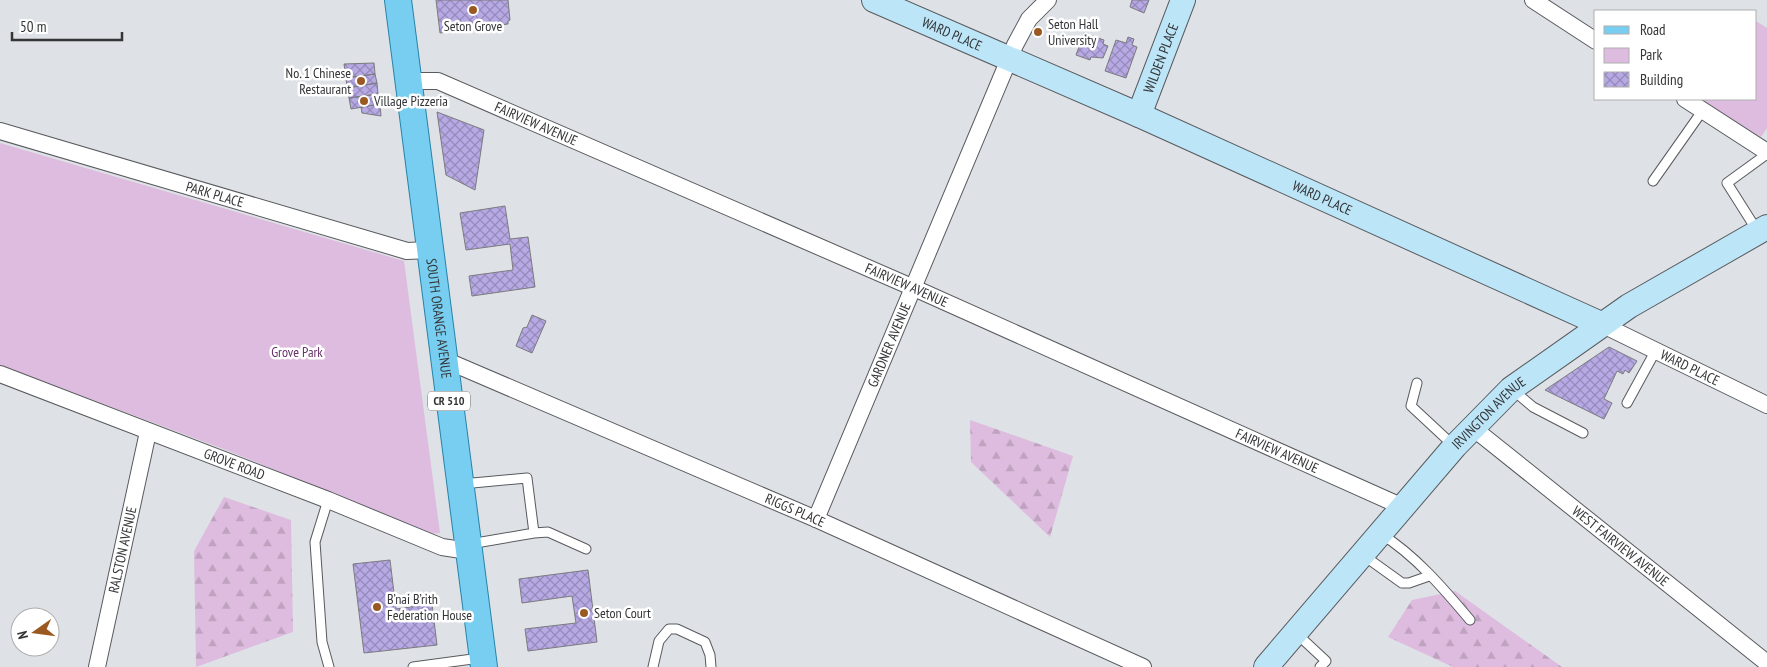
<svg xmlns="http://www.w3.org/2000/svg" width="1767" height="667" viewBox="0 0 1767 667" font-family="'PT Sans Narrow',sans-serif">
<style>
.forest{fill:url(#forest-firs)}
.park{fill:#debcdf}
.building{fill:url(#building-cross-hatch);stroke:#7b7b7f}
.lines{fill:none;stroke-linecap:round;stroke-linejoin:round}
.lane-casing{stroke:#585a5e;stroke-width:11}
.street-casing{stroke:#585a5e;stroke-width:18}
.secondary-casing{stroke:#585a5e;stroke-width:26}
.primary-casing{stroke:#2683a9;stroke-width:28}
.lane{stroke:#fff;stroke-width:9}
.street{stroke:#fff;stroke-width:16}
.secondary{stroke:#bce6f8;stroke-width:24}
.primary{stroke:#78cef1;stroke-width:26}
.poi-dot{fill:#995921;stroke:#fff;stroke-width:2}
.labels{text-anchor:middle;stroke-width:5;stroke-linejoin:round;paint-order:stroke}
.shield{fill:#fff;stroke:#717273;stroke-width:1}
.shield-label{font-size:12px;font-weight:bold;fill:#343537}
.poi-label{font-size:14px;fill:#343537;stroke:#fff;text-anchor:start}
.street-label{font-size:14px;fill:#343537;stroke:#fff}
.park-label{font-size:14px;fill:#69316c;stroke:#fff}
</style>
<defs>
<pattern id="forest-firs" width="22" height="20" patternUnits="userSpaceOnUse" patternTransform="scale(1.25)"><rect width="22" height="20" fill="#debcdf"/><path d="M5 1l3.5 6h-7zM16 11l3.5 6h-7z" fill="#bfa2c0"/></pattern>
<pattern id="building-cross-hatch" width="8" height="8" patternUnits="userSpaceOnUse" patternTransform="scale(1.25)"><rect width="8" height="8" fill="#b6a9e4"/><path d="M0 0l8 8M0 8l8-8" fill="none" stroke="#958aba"/></pattern>
</defs>
<rect width="100%" height="100%" fill="#dee1e5"/>
<!-- forest -->
<path class="forest" d="M 970,420 L 1073,456 L 1050,537 L 971,462 Z
M 224,497 L 291,520 L 293,632 L 196,667 L 194,551 Z
M 1455,591 L 1562,667 L 1453,667 L 1388,637 L 1412,600 Z"/>
<!-- park -->
<path class="park" d="M 1756,21 L 1767,28 L 1767,128 L 1761,137 L 1700,99 L 1756,99 Z
M 0,143 L 404,261 L 440,533 L 430,534 L 226,450 L 0,365 Z"/>
<!-- building -->
<path class="building" d="M 436,0 L 508,0 L 510,20 L 508,21 L 508,24 L 440,33 Z
M 1132,0 L 1149,0 L 1144,13 L 1130,7 Z
M 1084,33 L 1104,40 L 1103,44 L 1108,46 L 1103,58 L 1091,57 L 1090,60 L 1076,55 Z
M 1128,37 L 1134,39 L 1132,45 L 1137,47 L 1126,78 L 1105,71 L 1116,40 L 1126,43 Z
M 374,63 L 375,74 L 346,78 L 344,64 Z
M 375,74 L 377,83 L 347,88 L 346,78 Z
M 377,83 L 378,94 L 349,98 L 347,88 Z
M 378,94 L 380,104 L 351,109 L 349,98 Z
M 380,104 L 381,116 L 362,113 L 361,107 Z
M 437,112 L 484,130 L 475,190 L 446,175 Z
M 505,206 L 510,239 L 528,237 L 535,287 L 472,296 L 469,276 L 513,270 L 510,244 L 466,250 L 460,213 Z
M 532,315 L 546,321 L 532,353 L 516,346 L 523,328 L 527,327 Z
M 1609,347 L 1637,361 L 1629,373 L 1625,370 L 1623,374 L 1617,371 L 1604,399 L 1612,403 L 1604,419 L 1545,390 Z
M 390,560 L 396,609 L 432,604 L 437,645 L 364,653 L 353,564 Z
M 588,570 L 597,642 L 528,651 L 525,629 L 576,623 L 572,596 L 522,603 L 519,579 Z"/>
<g class="lines">
<!-- lane casing -->
<g class="lane-casing">
<path id="lane" d="M 1653,181 L 1703,110
M 1758,232 L 1727,183 L 1767,154
M 1417,383 L 1411,406 L 1454,446
M 1513,390 L 1533,407 L 1583,433
M 1627,403 L 1656,350
M 462,484 L 527,478 L 534,533 L 470,544
M 328,500 L 315,542 L 322,642 L 329,667
M 534,533 L 548,532 L 586,549
M 1381,534 C 1415,555 1444,589 1470,620
M 1363,555 L 1402,583 L 1409,583 L 1429,576
M 1297,634 L 1326,661 L 1320,667
M 413,667 L 480,658
M 653,667 L 659,641 L 669,629 L 677,629 L 705,642 L 710,655 L 711,667"/>
</g>
<!-- street casing -->
<g class="street-casing">
<g id="street">
<path d="M 1533,0 L 1596,41"/>
<path id="s1" d="M 407,81 L 438,81 L 914,288 L 1403,507"/>
<path d="M 1685,99 L 1767,152"/>
<path id="s2" d="M 0,131 L 407,251 L 429,250"/>
<path id="s3" d="M 1601,324 L 1767,405"/>
<path id="s4" d="M 445,360 L 816,519 L 1143,667"/>
<path id="s5" d="M 0,374 L 328,500 L 442,547 L 468,551"/>
<path id="s6" d="M 1473,428 L 1767,663"/>
<path id="s7" d="M 816,519 L 1015,45 L 1029,19 L 1048,0"/>
<path id="s8" d="M 97,667 L 148,432"/>
</g>
</g>
<!-- secondary casing -->
<g class="secondary-casing">
<g id="secondary">
<path id="s9" d="M 874,0 L 1139,115 L 1601,324"/>
<path id="s10" d="M 1139,115 L 1183,0"/>
<path id="s11" d="M 1266,667 L 1455,446 L 1511,389 L 1629,306 L 1767,227"/>
</g>
</g>
<!-- primary casing -->
<g class="primary-casing">
<g id="primary">
<path id="s12" d="M 398,0 L 484,667"/>
</g>
</g>
<!-- lane -->
<use href="#lane" class="lane"/>
<!-- street -->
<use href="#street" class="street"/>
<!-- secondary -->
<use href="#secondary" class="secondary"/>
<!-- primary -->
<use href="#primary" class="primary"/>
</g>
<!-- markers -->
<g class="poi-dot">
<circle cx="473" cy="10" r="5"/>
<circle cx="1038" cy="32" r="5"/>
<circle cx="361" cy="81" r="5"/>
<circle cx="364" cy="101" r="5"/>
<circle cx="377" cy="607" r="5"/>
<circle cx="584" cy="613" r="5"/>
</g>
<g class="labels">
<!-- shield labels -->
<rect class="shield" x="428" y="391.5" width="42" height="19" rx="4"/>
<g class="shield-label">
<text x="449" y="405">CR 510</text>
</g>
<!-- poi labels -->
<g class="poi-label">
<text x="1048" y="29">Seton Hall<tspan x="1048" dy="16">University</tspan></text>
<text x="473" y="31" text-anchor="middle">Seton Grove</text>
<text x="351" y="78" text-anchor="end">No. 1 Chinese<tspan x="351" dy="16">Restaurant</tspan></text>
<text x="374" y="106">Village Pizzeria</text>
<text x="387" y="604">B’nai B’rith<tspan x="387" dy="16">Federation House</tspan></text>
<text x="594" y="618">Seton Court</text>
</g>
<!-- street labels -->
<g class="street-label">
<text dy="5" stroke="none"><textPath href="#s9" startOffset="85">WARD PLACE</textPath></text>
<text dy="5" stroke="none"><textPath href="#s10" startOffset="61">WILDEN PLACE</textPath></text>
<text dy="5" stroke="none"><textPath href="#s1" startOffset="138">FAIRVIEW AVENUE</textPath></text>
<text dy="5" stroke="none"><textPath href="#s2" startOffset="224">PARK PLACE</textPath></text>
<text dy="5" stroke="none"><textPath href="#s9" startOffset="490">WARD PLACE</textPath></text>
<text dy="5" stroke="none"><textPath href="#s1" startOffset="542">FAIRVIEW AVENUE</textPath></text>
<text dy="5" stroke="none"><textPath href="#s12" startOffset="321">SOUTH ORANGE AVENUE</textPath></text>
<text dy="5" stroke="none"><textPath href="#s7" startOffset="189">GARDNER AVENUE</textPath></text>
<text dy="5" stroke="none"><textPath href="#s3" startOffset="99">WARD PLACE</textPath></text>
<text dy="5" stroke="none"><textPath href="#s11" startOffset="338">IRVINGTON AVENUE</textPath></text>
<text dy="5" stroke="none"><textPath href="#s1" startOffset="948">FAIRVIEW AVENUE</textPath></text>
<text dy="5" stroke="none"><textPath href="#s5" startOffset="251">GROVE ROAD</textPath></text>
<text dy="5" stroke="none"><textPath href="#s4" startOffset="381">RIGGS PLACE</textPath></text>
<text dy="5" stroke="none"><textPath href="#s6" startOffset="189">WEST FAIRVIEW AVENUE</textPath></text>
<text dy="5" stroke="none"><textPath href="#s8" startOffset="120">RALSTON AVENUE</textPath></text>
</g>
<!-- park labels -->
<g class="park-label">
<text x="297" y="357">Grove Park</text>
</g>
</g>
<!-- legend -->
<rect x="1594" y="10" width="162" height="90" fill="#ffffff" stroke="#aeaeaf"/>
<rect x="1604" y="26" width="25" height="8" fill="#78cef1" stroke="#aeaeaf"/>
<text x="1640" y="35" font-size="15" fill="#343537">Road</text>
<rect x="1604" y="48" width="25" height="15" fill="#debcdf" stroke="#aeaeaf"/>
<text x="1640" y="60" font-size="15" fill="#343537">Park</text>
<rect x="1604" y="72" width="25" height="15" fill="url(#building-cross-hatch)" stroke="#aeaeaf"/>
<text x="1640" y="85" font-size="15" fill="#343537">Building</text>
<!-- north arrow -->
<g transform="translate(35 632) rotate(256)"><circle r="24" fill="#ffffff" stroke="#aeaeaf"/>
<path d="M0-4L9 19L0 12L-9 19Z" fill="#995921"/>
<text y="-8" font-size="14" font-weight="bold" text-anchor="middle" fill="#343537">N</text>
</g>
<!-- scale -->
<path d="M12 32v8h110v-8" fill="none" stroke="#343537" stroke-width="2.5"/>
<text x="20" y="32" font-size="15" fill="#343537" stroke="#ffffff" stroke-width="4" paint-order="stroke">50 m</text>
</svg>
